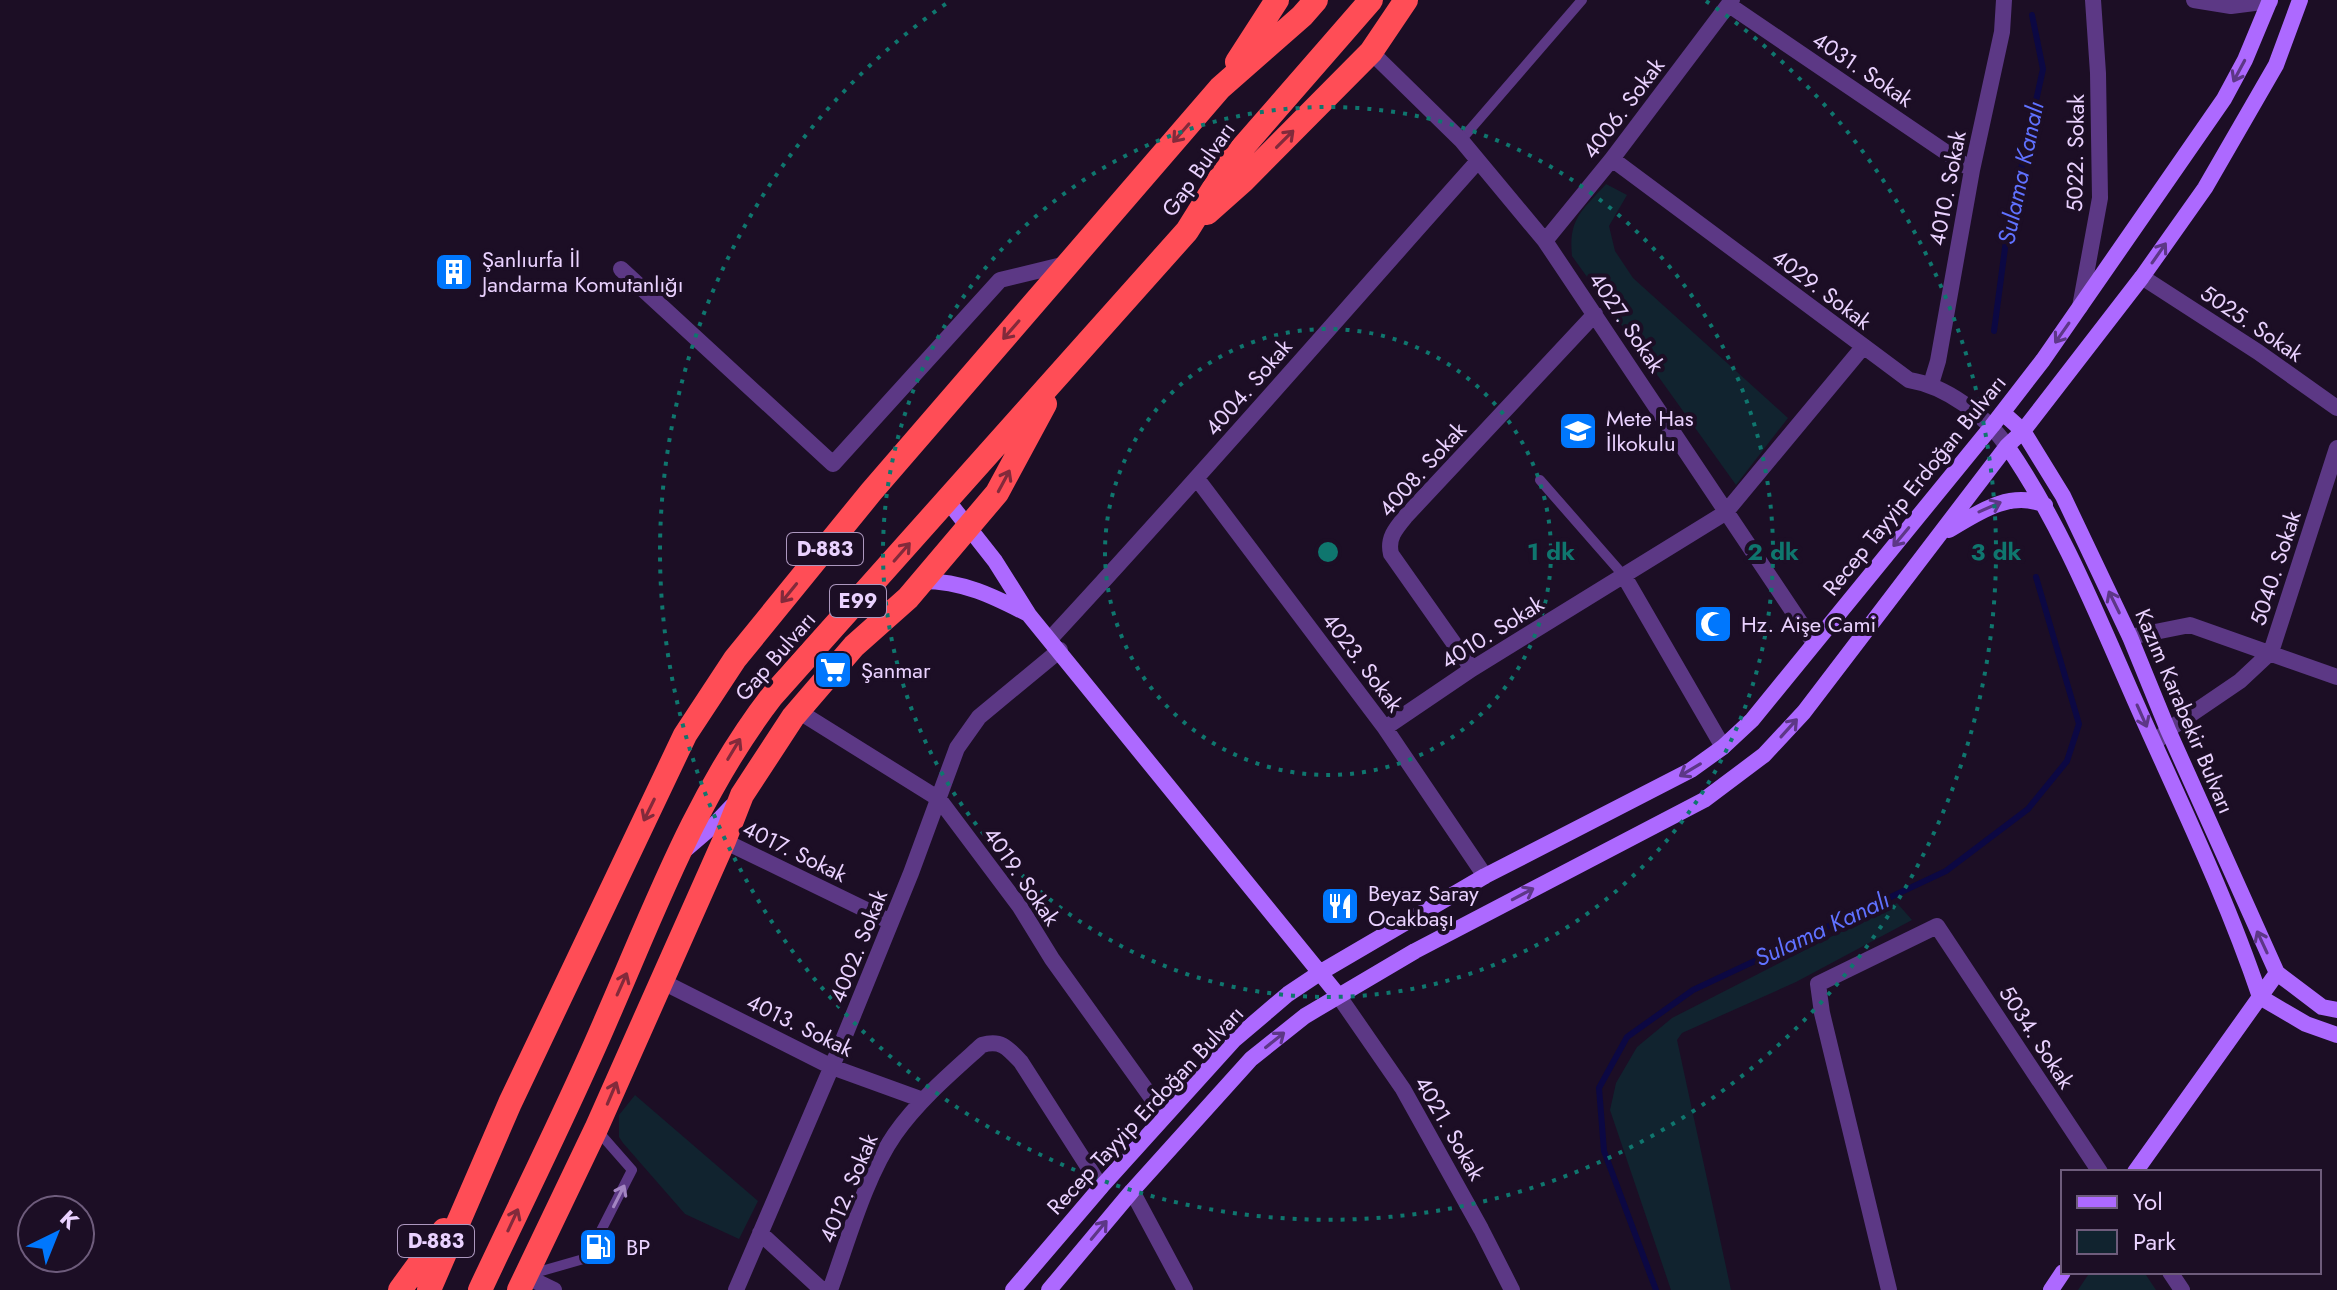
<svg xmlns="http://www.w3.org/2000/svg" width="2337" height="1290" viewBox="0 0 2337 1290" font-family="Jost,sans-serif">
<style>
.green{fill:#11232f}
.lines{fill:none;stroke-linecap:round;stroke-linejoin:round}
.stream{stroke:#0c0843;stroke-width:6}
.lane{stroke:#5c3885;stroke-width:10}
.street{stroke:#5c3885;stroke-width:16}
.secondary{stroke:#ad69ff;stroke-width:16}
.highway{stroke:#ff4d56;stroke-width:24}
.oneway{stroke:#5d3787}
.oneway2{stroke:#822a3b}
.oneway3{stroke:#a385c2}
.ring{fill:none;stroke:#0f766e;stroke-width:4;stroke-dasharray:4 8}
.labels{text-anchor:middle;stroke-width:8;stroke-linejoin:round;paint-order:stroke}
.shield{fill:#1c0e25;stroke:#ac97be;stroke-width:2}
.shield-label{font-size:20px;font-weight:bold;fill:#ead2ff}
.street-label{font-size:22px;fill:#ead2ff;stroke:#1c0e25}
.poi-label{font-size:22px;fill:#ead2ff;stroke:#1c0e25;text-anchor:start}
.water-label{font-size:24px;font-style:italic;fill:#6071ff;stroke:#1c0e25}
.centre{fill:#0f766e;stroke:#1c0e25;stroke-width:4}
.ring-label{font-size:24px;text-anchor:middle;font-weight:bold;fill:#0f766e;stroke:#1c0e25;stroke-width:8;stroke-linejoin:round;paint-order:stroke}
</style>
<rect width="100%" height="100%" fill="#1c0e25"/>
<!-- green -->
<path class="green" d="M 1606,184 L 1627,195 L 1609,226 L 1615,251 L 1633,278 L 1788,418 L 1736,485 L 1572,256 C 1568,218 1583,210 1606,184 Z
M 1897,903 L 1912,920 L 1796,982 L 1682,1033 L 1677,1040 L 1731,1290 L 1671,1290 L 1610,1110 L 1616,1083 L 1637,1047 L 1672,1018 Z
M 635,1095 L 758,1201 L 739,1239 L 685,1214 L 623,1143 L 619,1137 L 619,1115 Z
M 2090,1272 L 2144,1272 L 2156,1290 L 2078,1290 Z"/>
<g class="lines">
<!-- stream -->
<path class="stream" d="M 1994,331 L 2007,233 L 2043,69 L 2032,15
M 1656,1290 L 1604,1151 L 1599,1088 L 1627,1037 L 1693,990 L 1946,871 L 2028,809 L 2067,761 L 2079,724 L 2036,577"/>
<!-- lane -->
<path class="lane" d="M 1461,140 L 1582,0
M 1540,480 L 1624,576
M 531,1274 L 587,1258 L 632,1170 L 596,1129"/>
<!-- street -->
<path class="street" d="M 2194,0 L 2231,6 L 2270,1
M 1729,5 L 1972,170
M 1371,52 L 1461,140 L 1545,241 L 1814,643
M 1612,159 L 1909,380 C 1946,386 1985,415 2007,446
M 1545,241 L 1612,159 L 1732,0
M 621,269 L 833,464 L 1000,280 L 1066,264
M 2142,277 L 2258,352 L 2337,408
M 2080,307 L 2100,198 L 2098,73 L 2093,0
M 1931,384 L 1938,361 L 1972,170 L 2002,32 L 2004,0
M 1198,480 L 1385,728 L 1485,876
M 1624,576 L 1723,747
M 2130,637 L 2190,625 L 2337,677
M 1050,639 C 1195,483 1335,321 1477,162
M 1472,669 L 1391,554 C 1387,538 1396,528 1406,516 L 1595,314
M 798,711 L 939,799 L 1020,907 L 1052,959 L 1164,1115
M 1385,728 L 1472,669 L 1725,513 L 1863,347
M 2158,740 L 2168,730 L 2240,681 L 2271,652 L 2337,448
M 724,841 L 891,922
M 661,981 L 832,1067 L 923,1100
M 1338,995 L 1403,1089 L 1481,1229 L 1512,1290
M 1132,1191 L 1185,1290
M 760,1233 L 822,1290
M 2170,1272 L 2182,1290
M 525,1276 L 554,1290
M 736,1290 L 841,1045 L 911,873 L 957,748 L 979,717 L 1060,650
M 830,1290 C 848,1241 865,1177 895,1134 C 919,1100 951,1073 982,1045 C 1001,1039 1008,1048 1021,1062 L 1101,1187
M 1889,1290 L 1822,1013 L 1818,984 L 1937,926 L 2100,1172"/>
<!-- secondary -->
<path class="secondary" d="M 2003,413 L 2023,431 L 2063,496 L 2130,637 L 2168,730 L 2277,973 L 2322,1007 L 2337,1010
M 2007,446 C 2063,527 2100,622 2140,712 C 2182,806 2227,899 2260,997 L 2306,1024 L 2337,1035
M 947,500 L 995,561 L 1029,615 L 1338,995
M 1949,530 C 1979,512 2010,490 2045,505
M 922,581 C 963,581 993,596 1028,614
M 685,850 L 713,826 L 732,806
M 2135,1172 L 2277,973
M 1013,1290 L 1101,1187 L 1234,1040 L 1288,994 L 1321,972 L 1485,876 L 1691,770 L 1723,747 L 1752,720 L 1992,426 L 2043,360 L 2224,99 L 2245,60 L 2270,0
M 1049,1290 L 1132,1191 L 1251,1059 L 1305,1016 L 1415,951 L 1704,800 L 1764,755 L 1804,712 L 2007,446 L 2023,431 L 2142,277 L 2205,188 L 2276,65 L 2300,0
M 2051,1290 L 2063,1272"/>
<!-- highway -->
<path class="highway" d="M 1237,62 L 1277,0
M 1207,213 L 1243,181 L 1371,52 L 1406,0
M 400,1290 L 444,1230
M 429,1290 L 510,1103 L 685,735 L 735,659 L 871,492 L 1220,88 L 1302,16 L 1316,0
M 480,1290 C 522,1200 567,1111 606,1020 C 655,908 697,793 772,696 L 1187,231 L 1230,162 L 1371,0
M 519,1290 L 596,1129 L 724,841 L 742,795 L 793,717 L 854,646 L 908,598 L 997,493 L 1045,404"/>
</g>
<!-- one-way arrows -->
<defs><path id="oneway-shaft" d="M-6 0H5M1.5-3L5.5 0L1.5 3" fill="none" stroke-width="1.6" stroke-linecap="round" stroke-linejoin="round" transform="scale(2)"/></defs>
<g class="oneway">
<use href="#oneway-shaft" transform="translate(2239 71) rotate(118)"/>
<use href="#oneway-shaft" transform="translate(2159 253) rotate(-55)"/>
<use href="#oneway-shaft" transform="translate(2062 333) rotate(125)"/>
<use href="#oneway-shaft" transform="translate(1990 507) rotate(-24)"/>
<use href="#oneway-shaft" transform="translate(1901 537) rotate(130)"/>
<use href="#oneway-shaft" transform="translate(2114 602) rotate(-116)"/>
<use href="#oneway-shaft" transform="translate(2142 716) rotate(66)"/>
<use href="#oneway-shaft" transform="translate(1789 728) rotate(-48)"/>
<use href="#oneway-shaft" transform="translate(1690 770) rotate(149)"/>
<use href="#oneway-shaft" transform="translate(1523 894) rotate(-28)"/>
<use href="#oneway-shaft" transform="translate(2262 942) rotate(-115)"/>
<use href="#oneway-shaft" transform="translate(1275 1040) rotate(-39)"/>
<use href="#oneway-shaft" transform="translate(1099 1230) rotate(-50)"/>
</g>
<g class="oneway2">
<use href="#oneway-shaft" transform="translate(1181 133) rotate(131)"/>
<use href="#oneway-shaft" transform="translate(1285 139) rotate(-45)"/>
<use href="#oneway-shaft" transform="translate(1011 330) rotate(131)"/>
<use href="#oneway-shaft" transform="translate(1004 481) rotate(-62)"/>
<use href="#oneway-shaft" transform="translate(902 552) rotate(-49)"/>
<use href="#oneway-shaft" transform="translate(789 593) rotate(129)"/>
<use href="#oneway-shaft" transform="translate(734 749) rotate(-59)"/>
<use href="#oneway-shaft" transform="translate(649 810) rotate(116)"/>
<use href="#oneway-shaft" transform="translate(622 984) rotate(-66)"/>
<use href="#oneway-shaft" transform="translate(612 1093) rotate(-67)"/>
<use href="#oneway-shaft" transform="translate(513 1220) rotate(-65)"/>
</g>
<use class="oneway3" href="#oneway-shaft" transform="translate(619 1196) rotate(-63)"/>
<!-- distance rings -->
<g class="ring">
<circle cx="1328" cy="552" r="223"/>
<circle cx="1328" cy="552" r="445"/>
<path d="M1706 1A668 668 0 1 1 950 1"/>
</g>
<!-- icons -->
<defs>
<g id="building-square" transform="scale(2)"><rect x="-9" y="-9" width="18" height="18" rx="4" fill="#0077fd" stroke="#1c0e25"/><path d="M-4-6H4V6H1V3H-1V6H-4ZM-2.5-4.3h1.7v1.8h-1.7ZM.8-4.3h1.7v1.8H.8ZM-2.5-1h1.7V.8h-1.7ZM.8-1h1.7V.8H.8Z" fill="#fff"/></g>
<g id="school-square" transform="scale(2)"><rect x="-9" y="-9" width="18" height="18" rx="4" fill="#0077fd" stroke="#1c0e25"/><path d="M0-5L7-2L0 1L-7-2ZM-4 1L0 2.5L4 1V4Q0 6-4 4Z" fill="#fff"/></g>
<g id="mosque-square" transform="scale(2)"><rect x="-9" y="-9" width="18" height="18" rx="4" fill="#0077fd" stroke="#1c0e25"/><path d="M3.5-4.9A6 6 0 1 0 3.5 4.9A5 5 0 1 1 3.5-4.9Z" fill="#fff"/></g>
<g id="supermarket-square" transform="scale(2)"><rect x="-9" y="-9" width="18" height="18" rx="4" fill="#0077fd" stroke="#1c0e25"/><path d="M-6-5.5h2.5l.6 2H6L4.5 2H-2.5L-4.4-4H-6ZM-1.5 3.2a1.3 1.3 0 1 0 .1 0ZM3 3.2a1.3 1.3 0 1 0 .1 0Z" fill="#fff"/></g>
<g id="restaurant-square" transform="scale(2)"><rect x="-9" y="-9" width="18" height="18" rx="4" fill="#0077fd" stroke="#1c0e25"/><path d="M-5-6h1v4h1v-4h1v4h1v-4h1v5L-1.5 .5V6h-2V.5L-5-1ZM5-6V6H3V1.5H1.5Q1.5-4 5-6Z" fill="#fff"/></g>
<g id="fuel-square" transform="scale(2)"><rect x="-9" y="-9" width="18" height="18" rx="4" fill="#0077fd" stroke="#1c0e25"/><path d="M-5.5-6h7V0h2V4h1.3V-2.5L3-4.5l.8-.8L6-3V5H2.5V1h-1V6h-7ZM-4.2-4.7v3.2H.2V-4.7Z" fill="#fff"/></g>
</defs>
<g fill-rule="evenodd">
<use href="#building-square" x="454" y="272"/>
<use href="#school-square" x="1578" y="431"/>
<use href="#mosque-square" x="1713" y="624"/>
<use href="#supermarket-square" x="833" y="670"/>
<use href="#restaurant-square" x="1340" y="906"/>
<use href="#fuel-square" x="598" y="1247"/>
</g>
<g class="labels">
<!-- shield labels -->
<g class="shield">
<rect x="787" y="533" width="76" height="32" rx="6"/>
<rect x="830" y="585" width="56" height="32" rx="6"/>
<rect x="398" y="1225" width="76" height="32" rx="6"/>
</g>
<g class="shield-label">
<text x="825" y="556">D-883</text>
<text x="858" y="608">E99</text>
<text x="436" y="1248">D-883</text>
</g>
<!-- street labels -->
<g class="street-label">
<text transform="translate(1863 69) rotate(34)" y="8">4031. Sokak</text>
<text transform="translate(1623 108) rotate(-53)" y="8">4006. Sokak</text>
<text transform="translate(2075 153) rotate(-89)" y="8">5022. Sokak</text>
<text transform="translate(1198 169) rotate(-55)" y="8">Gap Bulvarı</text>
<text transform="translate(1947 188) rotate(-79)" y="8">4010. Sokak</text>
<text transform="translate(1822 289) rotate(37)" y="8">4029. Sokak</text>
<text transform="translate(1627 322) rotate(56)" y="8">4027. Sokak</text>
<text transform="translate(2252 323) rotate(34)" y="8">5025. Sokak</text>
<text transform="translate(1248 387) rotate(-49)" y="8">4004. Sokak</text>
<text transform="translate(1422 469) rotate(-48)" y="8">4008. Sokak</text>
<text transform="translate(1914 485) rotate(-51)" y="8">Recep Tayyip Erdoğan Bulvarı</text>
<text transform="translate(2275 568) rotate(-72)" y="8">5040. Sokak</text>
<text transform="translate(1492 632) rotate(-32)" y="8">4010. Sokak</text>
<text transform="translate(775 656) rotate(-49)" y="8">Gap Bulvarı</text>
<text transform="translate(1363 662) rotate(53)" y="8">4023. Sokak</text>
<text transform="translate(2185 711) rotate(67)" y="8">Kazım Karabekir Bulvarı</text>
<text transform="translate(795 851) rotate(26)" y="8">4017. Sokak</text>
<text transform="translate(1022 876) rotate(55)" y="8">4019. Sokak</text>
<text transform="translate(858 946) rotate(-68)" y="8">4002. Sokak</text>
<text transform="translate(800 1025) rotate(26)" y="8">4013. Sokak</text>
<text transform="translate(2037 1037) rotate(57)" y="8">5034. Sokak</text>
<text transform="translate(1145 1110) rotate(-47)" y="8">Recep Tayyip Erdoğan Bulvarı</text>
<text transform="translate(1450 1128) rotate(60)" y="8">4021. Sokak</text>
<text transform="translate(848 1188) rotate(-67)" y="8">4012. Sokak</text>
</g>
<!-- poi labels -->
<g class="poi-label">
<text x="482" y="267">Şanlıurfa İl<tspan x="482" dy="25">Jandarma Komutanlığı</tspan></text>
<text x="1606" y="426">Mete Has<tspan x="1606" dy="25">İlkokulu</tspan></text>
<text x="1741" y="632">Hz. Aişe Cami</text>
<text x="861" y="678">Şanmar</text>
<text x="1368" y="901">Beyaz Saray<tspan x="1368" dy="25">Ocakbaşı</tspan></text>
<text x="626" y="1255">BP</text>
</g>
<!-- water labels -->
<g class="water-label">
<text transform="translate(2021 173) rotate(-78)" y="8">Sulama Kanalı</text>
<text transform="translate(1822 929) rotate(-25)" y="8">Sulama Kanalı</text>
</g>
</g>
<circle cx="1328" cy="552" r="12" class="centre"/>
<g class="ring-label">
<text x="1551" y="560">1 dk</text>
<text x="1773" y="560">2 dk</text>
<text x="1996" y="560">3 dk</text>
</g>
<!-- legend -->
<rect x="2061" y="1170" width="260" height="104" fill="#1c0e25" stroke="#6e5c7c" stroke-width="2"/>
<rect x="2077" y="1196" width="40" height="12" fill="#ad69ff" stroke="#6e5c7c" stroke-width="2"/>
<text x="2133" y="1210" font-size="24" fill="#ead2ff">Yol</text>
<rect x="2077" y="1230" width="40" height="24" fill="#11232f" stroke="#6e5c7c" stroke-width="2"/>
<text x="2133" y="1250" font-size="24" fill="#ead2ff">Park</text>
<!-- north arrow -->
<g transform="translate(56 1234) rotate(43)"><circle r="38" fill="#1c0e25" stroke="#6e5c7c" stroke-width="2"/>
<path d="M0-6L14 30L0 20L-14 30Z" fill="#0077fd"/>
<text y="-12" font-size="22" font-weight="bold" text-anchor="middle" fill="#ead2ff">K</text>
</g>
</svg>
